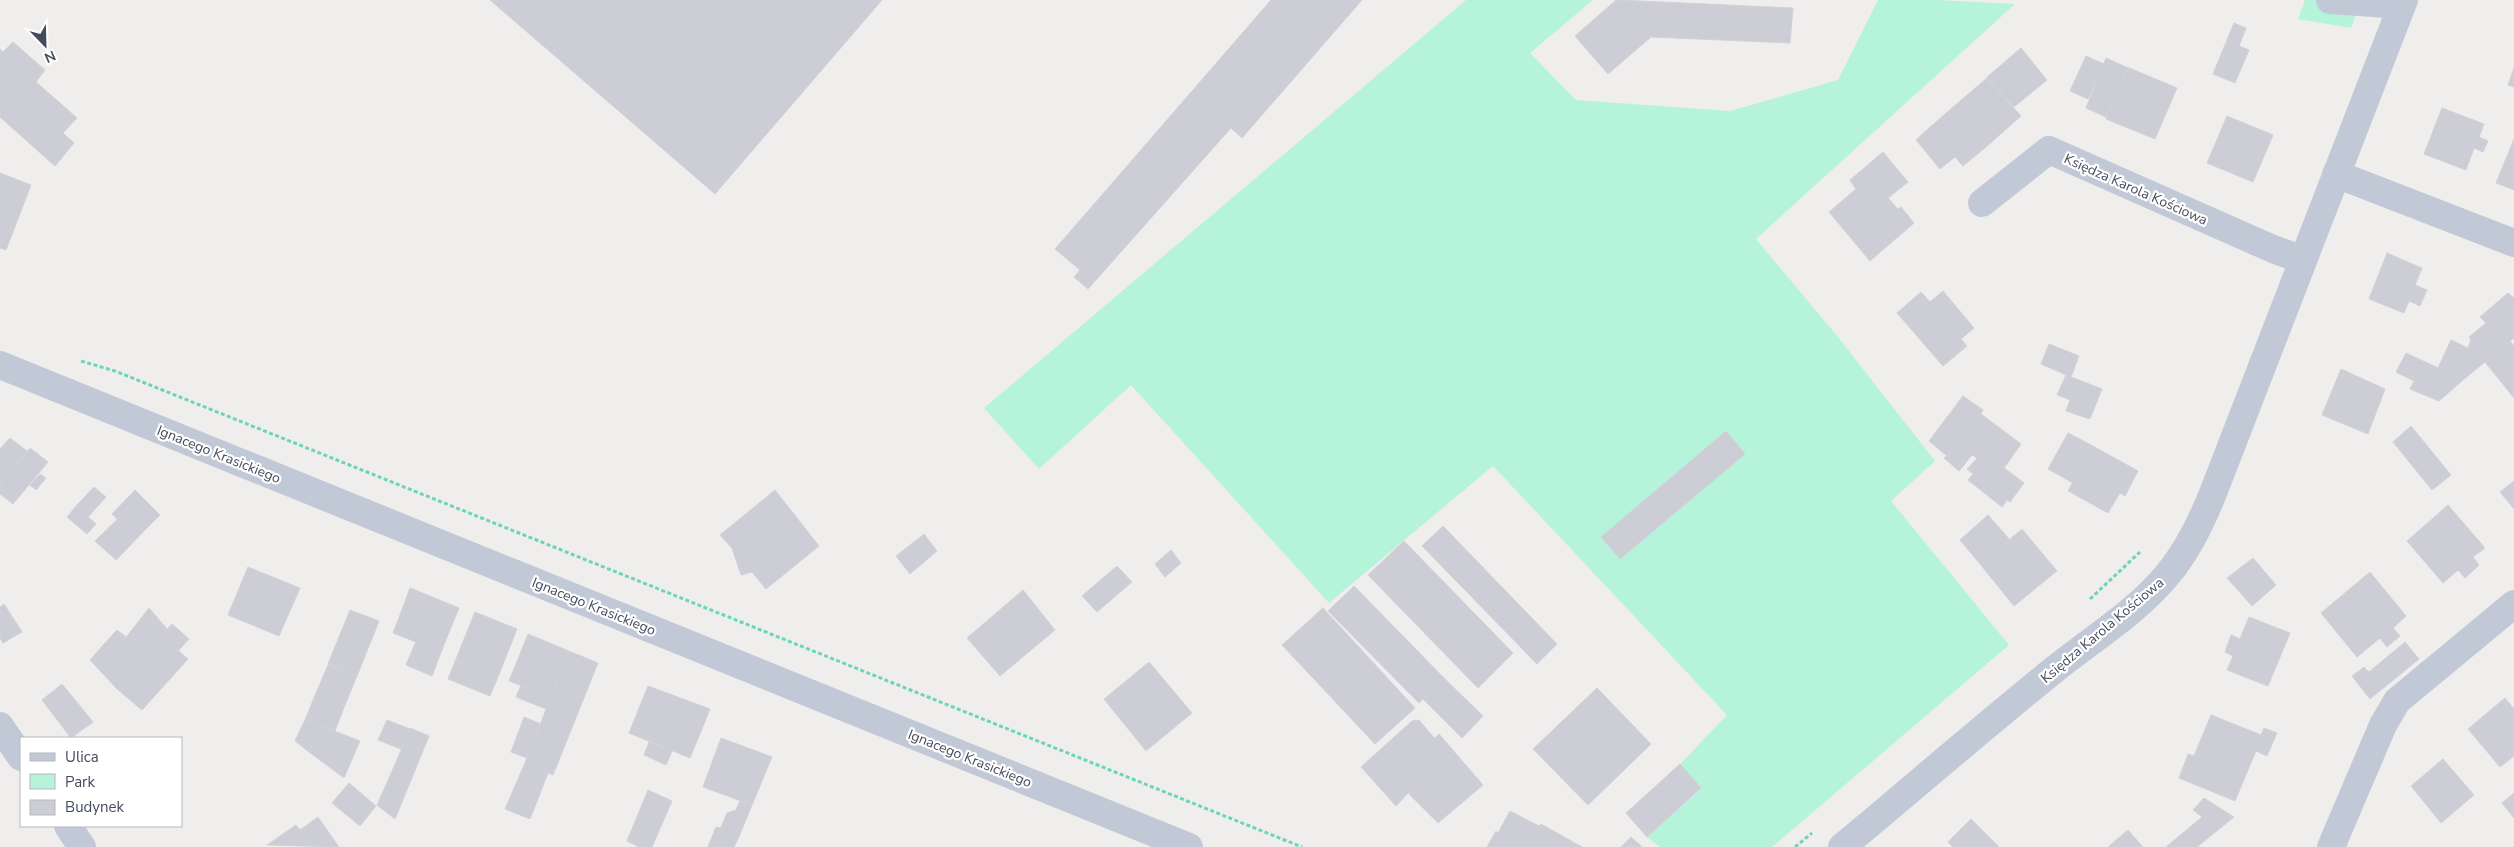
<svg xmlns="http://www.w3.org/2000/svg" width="2514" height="847" viewBox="0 0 2514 847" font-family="'Nunito Sans',sans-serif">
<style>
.green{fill:#b6f3db}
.building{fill:#cdcdd6;stroke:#d0d1da}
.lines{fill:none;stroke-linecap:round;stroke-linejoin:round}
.path{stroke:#6bd5b7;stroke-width:3;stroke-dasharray:4 2.5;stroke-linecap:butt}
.minor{stroke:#c2c9d6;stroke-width:28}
.labels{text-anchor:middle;stroke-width:4.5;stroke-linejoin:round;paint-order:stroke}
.street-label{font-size:14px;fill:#444b5d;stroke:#fff}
</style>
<rect width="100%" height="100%" fill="#f0eeed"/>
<!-- green -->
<path class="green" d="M 1466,0 L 1593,0 L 1530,53 L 1576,100 L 1730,111 L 1838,80 L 1878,0 L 1936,0 L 2015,4 L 1756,239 L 1838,337 L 1935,461 L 1891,501 L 2009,645 L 1772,847 L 1660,847 L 1647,837 L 1701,789 L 1680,764 L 1727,715 L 1493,466 L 1329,603 L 1131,385 L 1039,469 L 984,408 Z
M 2305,0 L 2361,0 L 2351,28 L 2298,19 Z"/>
<!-- building -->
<path class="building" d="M 490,0 L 882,0 L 715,194 Z
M 1271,0 L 1362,0 L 1242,138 L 1231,128 L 1088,289 L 1074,277 L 1080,270 L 1055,249 Z
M 1616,0 L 1619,0 L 1651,37 L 1608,74 L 1575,36 Z
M 1619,0 L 1793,8 L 1790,43 L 1651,37 Z
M 2234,23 L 2246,28 L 2239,46 L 2249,50 L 2235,83 L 2213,74 Z
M 13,42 L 45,70 L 36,82 L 77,118 L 63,133 L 74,143 L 55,166 L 0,117 L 0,49 L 3,52 Z
M 2021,48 L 2047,80 L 2014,107 L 1987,77 Z
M 2086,56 L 2104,64 L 2088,99 L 2070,91 Z
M 2106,58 L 2128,68 L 2106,117 L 2086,108 Z
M 2127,67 L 2177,88 L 2155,139 L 2106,119 Z
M 2514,68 L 2514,87 L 2508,85 Z
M 1987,78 L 2021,116 L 1986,147 L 1952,108 Z
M 1952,108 L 1986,147 L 1963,166 L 1929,128 Z
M 2442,108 L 2484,124 L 2479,137 L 2488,141 L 2483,152 L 2474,148 L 2466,170 L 2424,154 Z
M 2227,116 L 2273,135 L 2253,182 L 2207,163 Z
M 1929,128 L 1955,157 L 1940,169 L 1916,140 Z
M 2514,139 L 2514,190 L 2496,183 Z
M 1883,152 L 1908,182 L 1888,198 L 1898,209 L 1901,207 L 1914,223 L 1870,261 L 1829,212 L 1856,189 L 1850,180 Z
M 0,173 L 31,185 L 6,250 L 0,248 Z
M 2387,253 L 2422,268 L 2415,285 L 2427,290 L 2420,306 L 2409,301 L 2404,313 L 2369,299 Z
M 1943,291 L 1974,328 L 1961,339 L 1967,346 L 1943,366 L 1897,313 L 1921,292 L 1930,302 Z
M 2508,293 L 2514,298 L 2514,338 L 2463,380 L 2438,368 L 2451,340 L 2468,348 L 2471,340 L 2469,337 L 2486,323 L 2480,317 Z
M 2510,341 L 2514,346 L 2514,398 L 2485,362 Z
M 2049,344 L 2079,356 L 2071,377 L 2041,364 Z
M 2406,353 L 2438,368 L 2463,380 L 2439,401 L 2410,389 L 2414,381 L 2396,372 Z
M 2341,369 L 2385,389 L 2368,434 L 2322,415 Z
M 2066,375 L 2102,389 L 2094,409 L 2057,395 Z
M 1963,396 L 1983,410 L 1966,439 L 1947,456 L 1929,441 Z
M 2070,400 L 2094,409 L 2090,419 L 2066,411 Z
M 1981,414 L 2021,444 L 2004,468 L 1966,439 Z
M 2411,426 L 2451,475 L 2432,490 L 2393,442 Z
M 1726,431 L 1745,454 L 1620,559 L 1601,537 Z
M 2068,433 L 2093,446 L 2073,483 L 2048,469 Z
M 10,438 L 27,451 L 0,485 L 0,449 Z
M 1966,439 L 1983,452 L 1977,458 L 1972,455 L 1959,471 L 1944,458 Z
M 2093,446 L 2138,471 L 2125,496 L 2120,493 L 2108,513 L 2068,491 Z
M 30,448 L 48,462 L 13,504 L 0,494 L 0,485 Z
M 1983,452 L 2024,483 L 2010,502 L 1967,469 Z
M 1974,473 L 2008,499 L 2002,507 L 1968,480 Z
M 40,474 L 46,478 L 36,490 L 30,485 Z
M 2514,481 L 2514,509 L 2500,492 Z
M 94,487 L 106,497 L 88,517 L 76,506 Z
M 135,490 L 160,515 L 148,527 L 130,507 L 117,519 L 112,514 Z
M 775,490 L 819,546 L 766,589 L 752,572 L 741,575 L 732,548 L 720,535 Z
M 2448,505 L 2485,548 L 2473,557 L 2479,565 L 2465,578 L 2458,570 L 2443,583 L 2407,541 Z
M 76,506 L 96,524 L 87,534 L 67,517 Z
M 130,507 L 148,527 L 116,560 L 95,541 Z
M 1988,515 L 2010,540 L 1980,564 L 1960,540 Z
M 1443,526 L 1557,644 L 1537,664 L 1422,546 Z
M 2022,529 L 2057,571 L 2014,606 L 1980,564 Z
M 924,534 L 937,551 L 910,574 L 896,556 Z
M 1404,541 L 1513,653 L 1478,688 L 1368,575 Z
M 1171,550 L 1181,563 L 1165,577 L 1155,564 Z
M 2253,558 L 2276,585 L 2252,606 L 2227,578 Z
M 1117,566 L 1132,582 L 1097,612 L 1082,596 Z
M 248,567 L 300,588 L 279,636 L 228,615 Z
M 2370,572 L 2406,616 L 2393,628 L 2400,636 L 2387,647 L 2380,638 L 2357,657 L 2321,613 Z
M 1354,586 L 1444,678 L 1419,703 L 1328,611 Z
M 410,588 L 459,608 L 445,642 L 397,623 Z
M 1023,590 L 1055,630 L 1000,676 L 967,638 Z
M 4,604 L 22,632 L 3,643 L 0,638 L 0,607 Z
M 149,608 L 167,629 L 131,673 L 114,653 Z
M 1323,608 L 1415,708 L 1375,744 L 1282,645 Z
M 350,610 L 379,621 L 357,676 L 328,664 Z
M 475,612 L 517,629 L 498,677 L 456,659 Z
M 2249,617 L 2290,633 L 2268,686 L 2227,670 L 2233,656 L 2225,652 L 2231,635 L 2240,639 Z
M 397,623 L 420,632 L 416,642 L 393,633 Z
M 172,624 L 189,639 L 178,651 L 161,636 Z
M 117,630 L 126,637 L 114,653 L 105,643 Z
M 420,632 L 445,642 L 432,676 L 406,665 Z
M 528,634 L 569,651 L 551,697 L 509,681 Z
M 161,636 L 188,659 L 142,710 L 117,689 Z
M 2405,642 L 2419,659 L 2370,699 L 2352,676 L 2364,667 L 2369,672 Z
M 105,643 L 131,673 L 117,689 L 90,660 Z
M 569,651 L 598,663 L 553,775 L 525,763 Z
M 456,659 L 498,677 L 490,696 L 448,679 Z
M 1149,662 L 1192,713 L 1146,751 L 1104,699 Z
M 328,665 L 357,676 L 345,705 L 316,693 Z
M 1444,678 L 1483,716 L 1462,738 L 1423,699 Z
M 62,684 L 93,722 L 71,738 L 42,700 Z
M 521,685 L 551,697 L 546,709 L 516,697 Z
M 648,686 L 710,709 L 690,758 L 629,733 Z
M 1597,688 L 1651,744 L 1588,805 L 1533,749 Z
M 316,693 L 345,705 L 335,731 L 305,720 Z
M 2505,698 L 2514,709 L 2514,756 L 2500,767 L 2468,729 Z
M 2211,715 L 2261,735 L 2264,728 L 2277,733 L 2267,756 L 2256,751 L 2235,801 L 2179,778 L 2188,754 L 2194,756 Z
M 524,717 L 541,724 L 527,758 L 511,752 Z
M 305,720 L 320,726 L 309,752 L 295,741 Z
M 387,720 L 410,729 L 401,749 L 378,740 Z
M 1419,720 L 1435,739 L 1396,773 L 1410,791 L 1396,806 L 1361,767 L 1412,721 Z
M 320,726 L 337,732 L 324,763 L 309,752 Z
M 410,728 L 429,736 L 416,768 L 397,760 Z
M 337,732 L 360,741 L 344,778 L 324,763 Z
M 1439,734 L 1483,785 L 1438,823 L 1409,794 L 1410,791 L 1396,773 Z
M 721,738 L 772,757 L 752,805 L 703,787 Z
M 649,742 L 672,751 L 666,765 L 644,755 Z
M 2443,759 L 2474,795 L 2441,823 L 2411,786 Z
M 397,760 L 416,768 L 395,819 L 377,805 Z
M 525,763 L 548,773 L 530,819 L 505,809 Z
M 1680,764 L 1701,788 L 1647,837 L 1626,813 Z
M 349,783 L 376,806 L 360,826 L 332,803 Z
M 648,790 L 672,801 L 652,847 L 639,847 L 627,841 Z
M 2514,793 L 2514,818 L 2502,803 Z
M 2204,798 L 2234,817 L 2197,847 L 2166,847 L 2202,817 L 2193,810 Z
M 740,801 L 752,805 L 738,839 L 719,832 L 727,813 L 736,810 Z
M 1510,811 L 1539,826 L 1541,824 L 1582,847 L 1487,847 L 1496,831 L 1498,833 Z
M 318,817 L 339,847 L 267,845 L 296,825 L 300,830 Z
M 1971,819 L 1999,847 L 1953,847 L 1948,842 Z
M 716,827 L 721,828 L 719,832 L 738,839 L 734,847 L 708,847 Z
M 2128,830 L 2143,847 L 2108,847 Z
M 1631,837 L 1642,847 L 1621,847 Z"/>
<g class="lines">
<!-- path -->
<path class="path" d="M 81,361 L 115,371 L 1302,847
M 2090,599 L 2140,552
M 1795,847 L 1812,833"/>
<!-- minor -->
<path class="minor" d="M 2330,0 L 2402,5
M 2336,174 L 2514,243
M 1982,203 L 2049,150 L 2273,249 L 2303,260
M 0,365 L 1189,847
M 0,726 L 21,757
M 68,826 L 82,847
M 1842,847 C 1913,788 1983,727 2055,669 C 2092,639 2137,612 2168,574 C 2189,549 2203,519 2215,488 L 2404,0
M 2331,847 L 2383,725 L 2397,701 L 2514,604"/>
</g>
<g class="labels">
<!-- street labels -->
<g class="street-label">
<text transform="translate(2136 189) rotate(24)" y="5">Księdza Karola Kościowa</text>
<text transform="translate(219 454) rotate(22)" y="5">Ignacego Krasickiego</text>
<text transform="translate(594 606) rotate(22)" y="5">Ignacego Krasickiego</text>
<text transform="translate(2102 630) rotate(-40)" y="5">Księdza Karola Kościowa</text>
<text transform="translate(970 758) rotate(22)" y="5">Ignacego Krasickiego</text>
</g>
</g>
<!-- legend -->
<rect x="20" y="737" width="162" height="90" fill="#ffffff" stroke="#b4b7be"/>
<rect x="30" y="753" width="25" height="8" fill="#c2c9d6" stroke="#b4b7be"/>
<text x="65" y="762" font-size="15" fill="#444b5d">Ulica</text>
<rect x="30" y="774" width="25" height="15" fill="#b6f3db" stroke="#b4b7be"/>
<text x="65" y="787" font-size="15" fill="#444b5d">Park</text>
<rect x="30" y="800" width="25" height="15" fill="#cdcdd6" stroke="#b4b7be"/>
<text x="65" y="812" font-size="15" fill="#444b5d">Budynek</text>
<!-- north arrow -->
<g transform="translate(45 45) rotate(157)" stroke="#ffffff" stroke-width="4" paint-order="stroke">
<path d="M0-4L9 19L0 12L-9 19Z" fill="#444b5d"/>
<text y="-8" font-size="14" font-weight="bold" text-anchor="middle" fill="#444b5d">N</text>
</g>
</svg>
